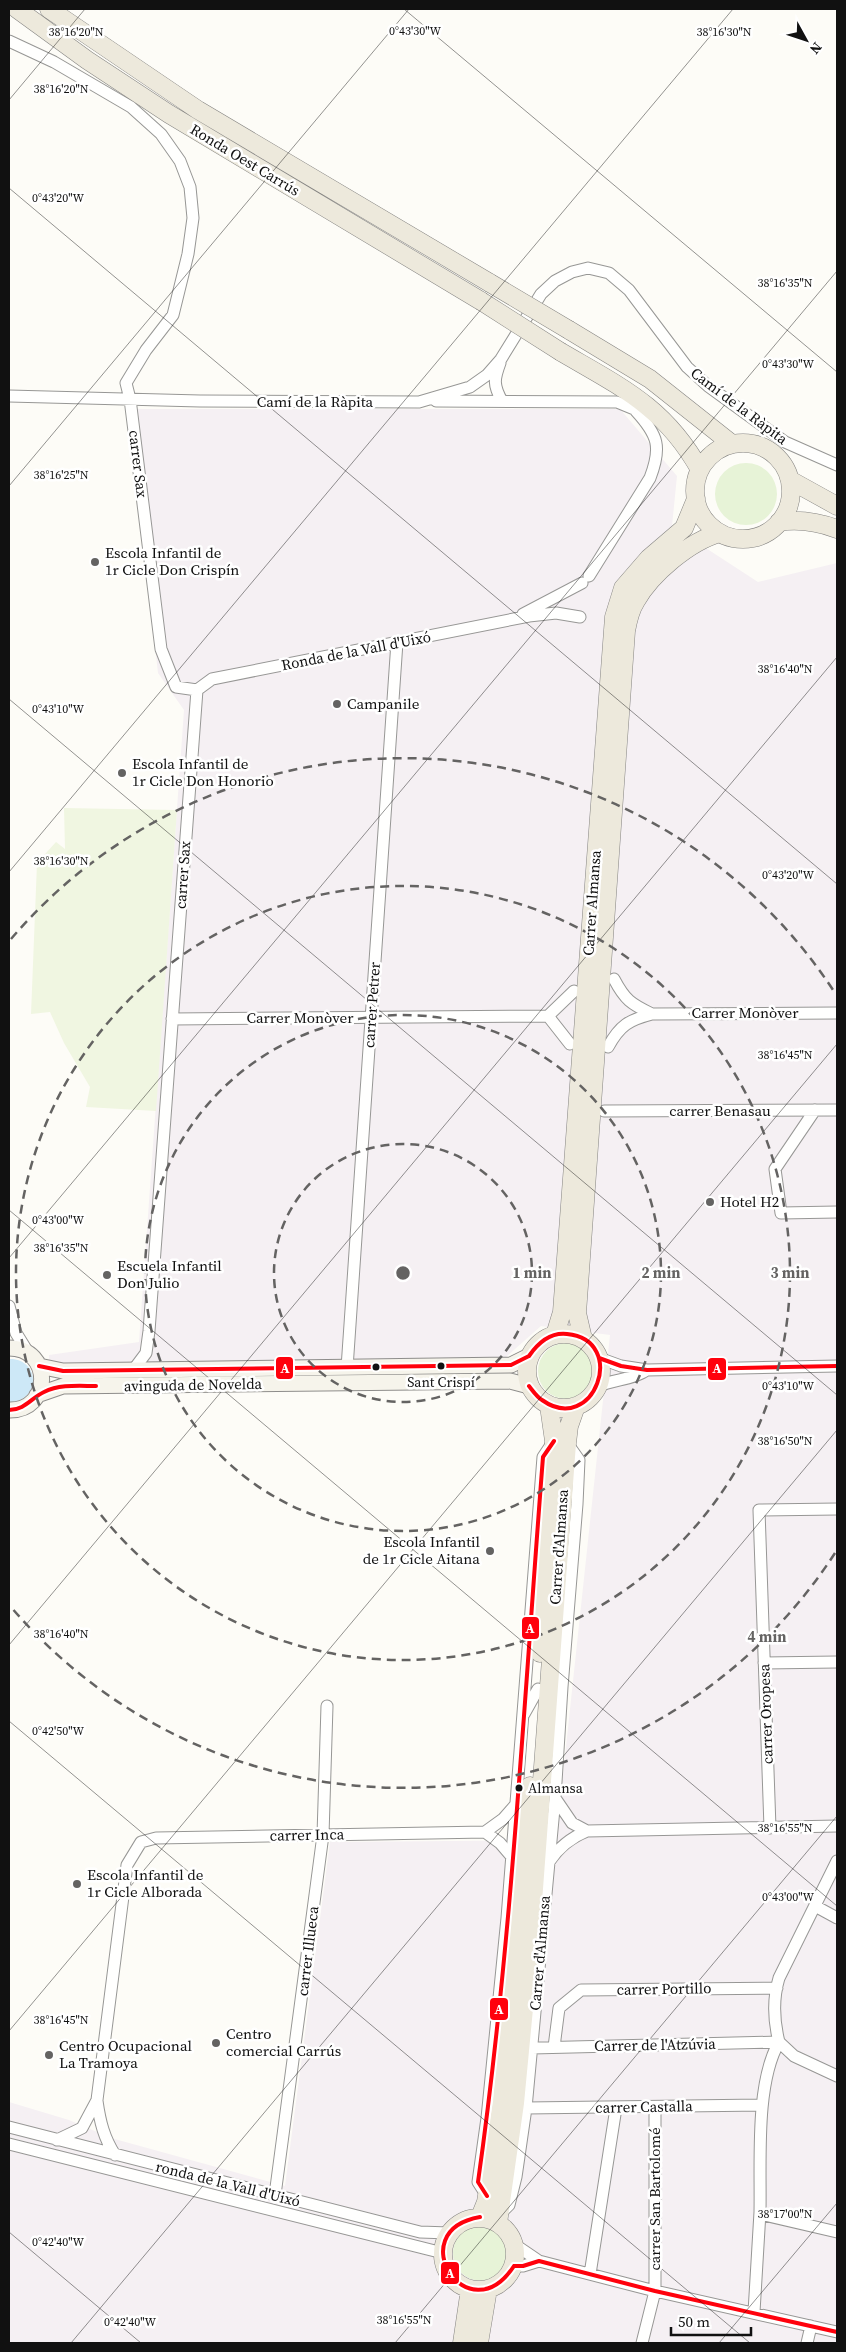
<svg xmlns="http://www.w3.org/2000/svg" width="846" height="2352" viewBox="0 0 846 2352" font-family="'Source Serif 4',serif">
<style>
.industrial{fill:#f5f0f3}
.green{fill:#e7f3d7}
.pitch{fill:#f0f6e1}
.water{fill:#cde8f7}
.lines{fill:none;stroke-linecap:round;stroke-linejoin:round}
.street-casing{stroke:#979795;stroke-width:13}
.secondary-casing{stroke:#8e8d8b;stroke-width:17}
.primary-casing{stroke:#858482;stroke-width:19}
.street{stroke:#fffffe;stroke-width:11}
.secondary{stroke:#f6f4eb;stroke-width:15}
.primary{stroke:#ede9dc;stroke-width:18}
.primary-bridge-casing{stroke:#858482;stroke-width:19;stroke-linecap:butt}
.primary-bridge{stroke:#ede9dc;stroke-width:18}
.bus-1-casing{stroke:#fff;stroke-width:8}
.bus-1{stroke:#ff010c;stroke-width:4}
.ticks{fill:none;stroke:#111;stroke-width:1;stroke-opacity:0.45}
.ring{fill:none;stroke:#646362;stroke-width:2.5;stroke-dasharray:9 6}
.poi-dot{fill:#646362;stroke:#fff;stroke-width:2}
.bus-dot{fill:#111;stroke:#fff;stroke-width:2}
.labels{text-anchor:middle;stroke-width:5;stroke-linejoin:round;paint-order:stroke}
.bus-label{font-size:14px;fill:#111;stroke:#fff}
.street-label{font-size:15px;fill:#111;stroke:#fff}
.poi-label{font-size:15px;fill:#111;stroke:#fff;text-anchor:start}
.ticks-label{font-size:12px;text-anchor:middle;fill:#111;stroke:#fff;stroke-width:5;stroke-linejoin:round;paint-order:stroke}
.centre{fill:#646362;stroke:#fff;stroke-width:2.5}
.ring-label{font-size:15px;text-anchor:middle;font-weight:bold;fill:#646362;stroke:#fff;stroke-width:5;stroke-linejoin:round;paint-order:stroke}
.line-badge{stroke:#fff;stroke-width:2}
.badge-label{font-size:14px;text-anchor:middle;font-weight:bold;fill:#fff}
</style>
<rect width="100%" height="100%" fill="#fdfcf7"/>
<!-- industrial -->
<path class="industrial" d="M 128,409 L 620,409 L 677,476 L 672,526 L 758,582 L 837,563 L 837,2343 L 9,2343 L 9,2102 L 69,2120 L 111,2138 L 285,2186 L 330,1842 L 556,1840 L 610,1335 L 541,1326 L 506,1357 L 49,1372 L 49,1355 L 139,1342 L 184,710 L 158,673 Z"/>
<!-- green -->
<path class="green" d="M715 494a31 31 0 1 1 62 0a31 31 0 1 1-62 0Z
M538 1371a28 28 0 1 1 56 0a28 28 0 1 1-56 0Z
M453 2253a28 28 0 1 1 56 0a28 28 0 1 1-56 0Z"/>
<!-- pitch -->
<path class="pitch" d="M 64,808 L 177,810 L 156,1111 L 86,1107 L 90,1087 L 64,1043 L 50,1012 L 31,1014 L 37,863 L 56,842 L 65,849 Z"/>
<!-- water -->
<path class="water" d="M 9,1359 C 40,1358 42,1401 9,1402 Z"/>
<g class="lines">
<!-- street casing -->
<g class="street-casing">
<path id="street" d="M 9,41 L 54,62 L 131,107 L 161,134 L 180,161 L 190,187 L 193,218 L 188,254 L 173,315 L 146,350 L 126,383 L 130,399 L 161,649 L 176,687 L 197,690 L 149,1331 L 146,1353 L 134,1369
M 500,363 C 494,379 493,385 502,401
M 9,396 L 200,401 L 419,402 L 470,387 L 487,375 L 501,359 L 541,294 L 555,281 L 572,272 L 588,268 L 609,273 L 629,290 L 687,367 L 708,386 L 785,442 L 837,465
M 436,401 L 617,402 L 646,414
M 589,576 L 650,478 C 662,447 658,435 636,411
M 523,614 L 582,583
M 197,690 L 212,679 L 529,616 L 556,613 L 580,617
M 614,979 C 625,1000 631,1004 652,1014
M 548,1016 L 570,1044
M 172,1019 L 548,1016 L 574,991
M 608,1047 C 620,1025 629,1020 652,1014 L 837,1013
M 815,1110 L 775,1169 L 781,1213 L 837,1212
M 604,1111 L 837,1110
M 9,1306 L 16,1333 L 29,1354
M 599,1358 L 621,1366 L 647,1370 L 837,1366
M 347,1368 L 397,642
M 597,1387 C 613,1379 633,1380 647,1370
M 764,1663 L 837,1662
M 558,1692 L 562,1687 L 577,1504 L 579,1460 L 567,1443
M 524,1714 L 538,1689
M 770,1828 L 759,1510 L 837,1509
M 587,1831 L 837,1826
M 512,1857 L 500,1843 L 485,1832 L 503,1819 L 517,1803
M 837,1861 L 779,1978 C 773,1998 774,2022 779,2042 L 794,2056 L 837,2076
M 549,1862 C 559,1847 570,1838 587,1831 L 572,1823 L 555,1798
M 815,1906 L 837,1918
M 554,2047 L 559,2008 L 581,1990 L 777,1988
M 532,2048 L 779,2042
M 97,2101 C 100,2122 104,2138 115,2155
M 526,2108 L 762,2105
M 9,2127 L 420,2232 L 449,2233
M 57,2140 L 82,2128 L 97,2100 L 127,1865 L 141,1842 L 156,1838 L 485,1832
M 9,2144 L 443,2253
M 275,2195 L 323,1835 L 327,1706
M 487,2196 L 478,2182 L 487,2118 L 507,1918 L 543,1457 L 553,1442
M 504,2210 L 509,2205 L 516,2177 L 526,2108 L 555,1798 L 562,1687
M 760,2214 L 837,2232
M 514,2244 L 539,2261 L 655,2291 L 837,2332
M 514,2266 L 523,2266 L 539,2261
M 590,2274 L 616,2108
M 754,2312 C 756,2279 758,2245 760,2212 C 761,2163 755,2084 779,2042
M 642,2343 L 655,2291 L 655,2107
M 807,2343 L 811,2326"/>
</g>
<!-- secondary casing -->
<g class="secondary-casing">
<path id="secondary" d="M 9,1348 C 53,1348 52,1411 9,1410
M 39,1366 L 63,1371 L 511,1365 L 529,1356
M 37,1395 L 63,1386 L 510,1381 L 529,1386"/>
</g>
<!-- primary casing -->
<g class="primary-casing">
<path id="primary" d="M 17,9 L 87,60 L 169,114 L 481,301
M 49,9 L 198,110 L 490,283
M 569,330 L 650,379 L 732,444
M 561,352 C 621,387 665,407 700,470
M695 491a48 48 0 1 1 96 0a48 48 0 1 1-96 0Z
M 790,480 L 837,506
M 779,522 C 799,519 818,522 837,529
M527 1371a37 37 0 1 1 74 0a37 37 0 1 1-74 0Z
M 555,1335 L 562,1312 L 614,617 L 623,588 L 649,558 L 684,528 L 696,499
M 583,1339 L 577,1313 L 626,631 C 628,620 630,610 636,601 C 651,574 690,541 720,533
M 540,1653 L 554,1441 L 549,1406
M 480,2217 L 486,2202 L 502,2102 L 530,1786
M443 2254a36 36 0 1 1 72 0a36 36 0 1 1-72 0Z
M 498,2223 L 515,2103 L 529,1956 L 567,1443 L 569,1426 L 576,1406
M 462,2343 L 470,2289
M 479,2343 L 488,2289"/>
</g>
<!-- street -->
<use href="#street" class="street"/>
<!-- secondary -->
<use href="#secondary" class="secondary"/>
<!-- primary -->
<use href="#primary" class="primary"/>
<!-- primary-bridge casing -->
<g class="primary-bridge-casing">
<path id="primary-bridge" d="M 490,283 L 569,330
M 481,301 L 561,352"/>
</g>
<!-- primary-bridge -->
<use href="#primary-bridge" class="primary-bridge"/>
<!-- bus-1 casing -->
<g class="bus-1-casing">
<path id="bus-1" d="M 529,1356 C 538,1343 550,1332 567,1334 C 629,1340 594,1437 542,1400 C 537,1397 533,1391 529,1386
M 599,1358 L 621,1366 L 647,1370 L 837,1366
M 39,1366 L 63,1371 L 511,1365 L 529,1356
M 9,1410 C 25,1410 31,1398 44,1392 C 60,1384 79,1386 96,1386
M 487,2196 L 478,2182 C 512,1942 524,1699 543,1457 L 554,1441
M 480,2217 C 400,2231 468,2336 514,2266
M 514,2266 L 523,2266 L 539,2261 L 655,2291 L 837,2332"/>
</g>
<!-- bus-1 -->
<use href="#bus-1" class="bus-1"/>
</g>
<!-- ticks -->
<path class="ticks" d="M 404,9 L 837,372M 9,100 L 85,9M 9,188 L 837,884M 9,486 L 409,9M 9,699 L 837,1395M 9,872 L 733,9M 9,1210 L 837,1906M 9,1258 L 837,271M 9,1645 L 837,657M 9,1721 L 750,2343M 9,2031 L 837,1044M 9,2232 L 141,2343M 71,2343 L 837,1430M 395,2343 L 837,1816M 719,2343 L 837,2203"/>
<!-- distance rings -->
<g class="ring">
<circle cx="403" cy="1273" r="129"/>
<circle cx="403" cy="1273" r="258"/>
<circle cx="403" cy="1273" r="387"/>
<path d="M835 1553A515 515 0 0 1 11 1607M11 939A515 515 0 0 1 835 993"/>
</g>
<!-- markers -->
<g class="poi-dot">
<circle cx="95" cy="562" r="5"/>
<circle cx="337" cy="704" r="5"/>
<circle cx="122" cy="773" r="5"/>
<circle cx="710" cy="1202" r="5"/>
<circle cx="107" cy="1275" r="5"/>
<circle cx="490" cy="1551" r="5"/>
<circle cx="77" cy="1884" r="5"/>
<circle cx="216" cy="2043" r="5"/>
<circle cx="49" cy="2055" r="5"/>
</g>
<g class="bus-dot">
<circle cx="441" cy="1366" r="4.5"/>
<circle cx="376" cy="1367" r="4.5"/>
<circle cx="519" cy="1788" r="4.5"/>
</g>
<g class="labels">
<!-- bus labels -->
<g class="bus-label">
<text x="441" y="1387">Sant Crispí</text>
<text x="528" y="1793" text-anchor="start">Almansa</text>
</g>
<!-- street labels -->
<g class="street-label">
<text transform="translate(245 160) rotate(31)" y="5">Ronda Oest Carrús</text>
<text x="315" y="407">Camí de la Ràpita</text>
<text transform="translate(739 406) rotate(37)" y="5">Camí de la Ràpita</text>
<text transform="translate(138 464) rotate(83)" y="5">carrer Sax</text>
<text transform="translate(356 651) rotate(-11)" y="5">Ronda de la Vall d'Uixó</text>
<text transform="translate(183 875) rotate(-86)" y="5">carrer Sax</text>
<text transform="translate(592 903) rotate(-86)" y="5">Carrer Almansa</text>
<text transform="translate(372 1005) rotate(-86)" y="5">carrer Petrer</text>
<text x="745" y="1018">Carrer Monòver</text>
<text x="300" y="1023">Carrer Monòver</text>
<text x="720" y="1116">carrer Benasau</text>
<text transform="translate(193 1385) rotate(-1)" y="5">avinguda de Novelda</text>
<text transform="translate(559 1547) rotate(-86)" y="5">Carrer d'Almansa</text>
<text transform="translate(766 1714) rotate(-92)" y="5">carrer Oropesa</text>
<text transform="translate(307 1835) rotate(-1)" y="5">carrer Inca</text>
<text transform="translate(308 1951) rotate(-83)" y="5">carrer Illueca</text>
<text transform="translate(540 1953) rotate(-85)" y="5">Carrer d'Almansa</text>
<text transform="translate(664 1989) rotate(-1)" y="5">carrer Portillo</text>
<text transform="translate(655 2045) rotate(-1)" y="5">Carrer de l'Atzúvia</text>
<text transform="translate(644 2107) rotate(-1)" y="5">carrer Castalla</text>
<text transform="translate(228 2184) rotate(14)" y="5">ronda de la Vall d'Uixó</text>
<text transform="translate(655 2199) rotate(-90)" y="5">carrer San Bartolomé</text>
</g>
<!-- poi labels -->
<g class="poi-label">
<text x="105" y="558">Escola Infantil de<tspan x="105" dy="17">1r Cicle Don Crispín</tspan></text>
<text x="347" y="709">Campanile</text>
<text x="132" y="769">Escola Infantil de<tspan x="132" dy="17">1r Cicle Don Honorio</tspan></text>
<text x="720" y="1207">Hotel H2</text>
<text x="117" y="1271">Escuela Infantil<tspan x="117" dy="17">Don Julio</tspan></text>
<text x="480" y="1547" text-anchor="end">Escola Infantil<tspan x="480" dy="17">de 1r Cicle Aitana</tspan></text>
<text x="87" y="1880">Escola Infantil de<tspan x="87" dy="17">1r Cicle Alborada</tspan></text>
<text x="226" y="2039">Centro<tspan x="226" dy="17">comercial Carrús</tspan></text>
<text x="59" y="2051">Centro Ocupacional<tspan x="59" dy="17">La Tramoya</tspan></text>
</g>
</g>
<g class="ticks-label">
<text x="415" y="35">0°43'30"W</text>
<text x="76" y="36">38°16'20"N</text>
<text x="724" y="36">38°16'30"N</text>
<text x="61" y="93">38°16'20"N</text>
<text x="58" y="202">0°43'20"W</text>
<text x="785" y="287">38°16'35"N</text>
<text x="788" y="368">0°43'30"W</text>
<text x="61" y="479">38°16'25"N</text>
<text x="785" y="673">38°16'40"N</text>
<text x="58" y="713">0°43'10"W</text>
<text x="61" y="865">38°16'30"N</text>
<text x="788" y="879">0°43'20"W</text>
<text x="785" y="1059">38°16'45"N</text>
<text x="58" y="1224">0°43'00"W</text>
<text x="61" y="1252">38°16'35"N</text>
<text x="788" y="1390">0°43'10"W</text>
<text x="785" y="1445">38°16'50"N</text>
<text x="61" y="1638">38°16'40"N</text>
<text x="58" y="1735">0°42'50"W</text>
<text x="785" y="1832">38°16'55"N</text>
<text x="788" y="1901">0°43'00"W</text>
<text x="61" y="2024">38°16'45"N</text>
<text x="785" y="2218">38°17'00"N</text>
<text x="58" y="2246">0°42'40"W</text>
<text x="404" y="2324">38°16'55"N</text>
<text x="130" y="2326">0°42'40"W</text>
</g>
<circle cx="403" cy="1273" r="8" class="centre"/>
<g class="ring-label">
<text x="532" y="1278">1 min</text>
<text x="661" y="1278">2 min</text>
<text x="790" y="1278">3 min</text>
<text x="767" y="1642">4 min</text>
</g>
<g class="line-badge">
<rect x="275" y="1356" width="19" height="24" rx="5" fill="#ff010c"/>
<rect x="707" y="1357" width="20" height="24" rx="5" fill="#ff010c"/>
<rect x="521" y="1616" width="19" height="24" rx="5" fill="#ff010c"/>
<rect x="489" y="1997" width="20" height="24" rx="5" fill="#ff010c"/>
<rect x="440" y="2261" width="20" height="24" rx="5" fill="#ff010c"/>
</g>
<g class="badge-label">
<text x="285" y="1373">A</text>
<text x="717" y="1373">A</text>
<text x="530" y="1633">A</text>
<text x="499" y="2014">A</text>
<text x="450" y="2278">A</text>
</g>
<!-- border -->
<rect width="846" height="2352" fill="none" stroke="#111111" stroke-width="20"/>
<!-- north arrow -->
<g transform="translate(806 40) rotate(130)" stroke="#ffffff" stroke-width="4" paint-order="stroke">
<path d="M0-4L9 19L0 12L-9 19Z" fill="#111111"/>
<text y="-8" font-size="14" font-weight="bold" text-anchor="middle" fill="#111111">N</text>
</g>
<!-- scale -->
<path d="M671 2327v8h80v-8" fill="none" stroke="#111111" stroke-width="2.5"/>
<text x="678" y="2327" font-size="15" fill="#111111" stroke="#ffffff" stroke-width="4" paint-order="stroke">50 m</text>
</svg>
